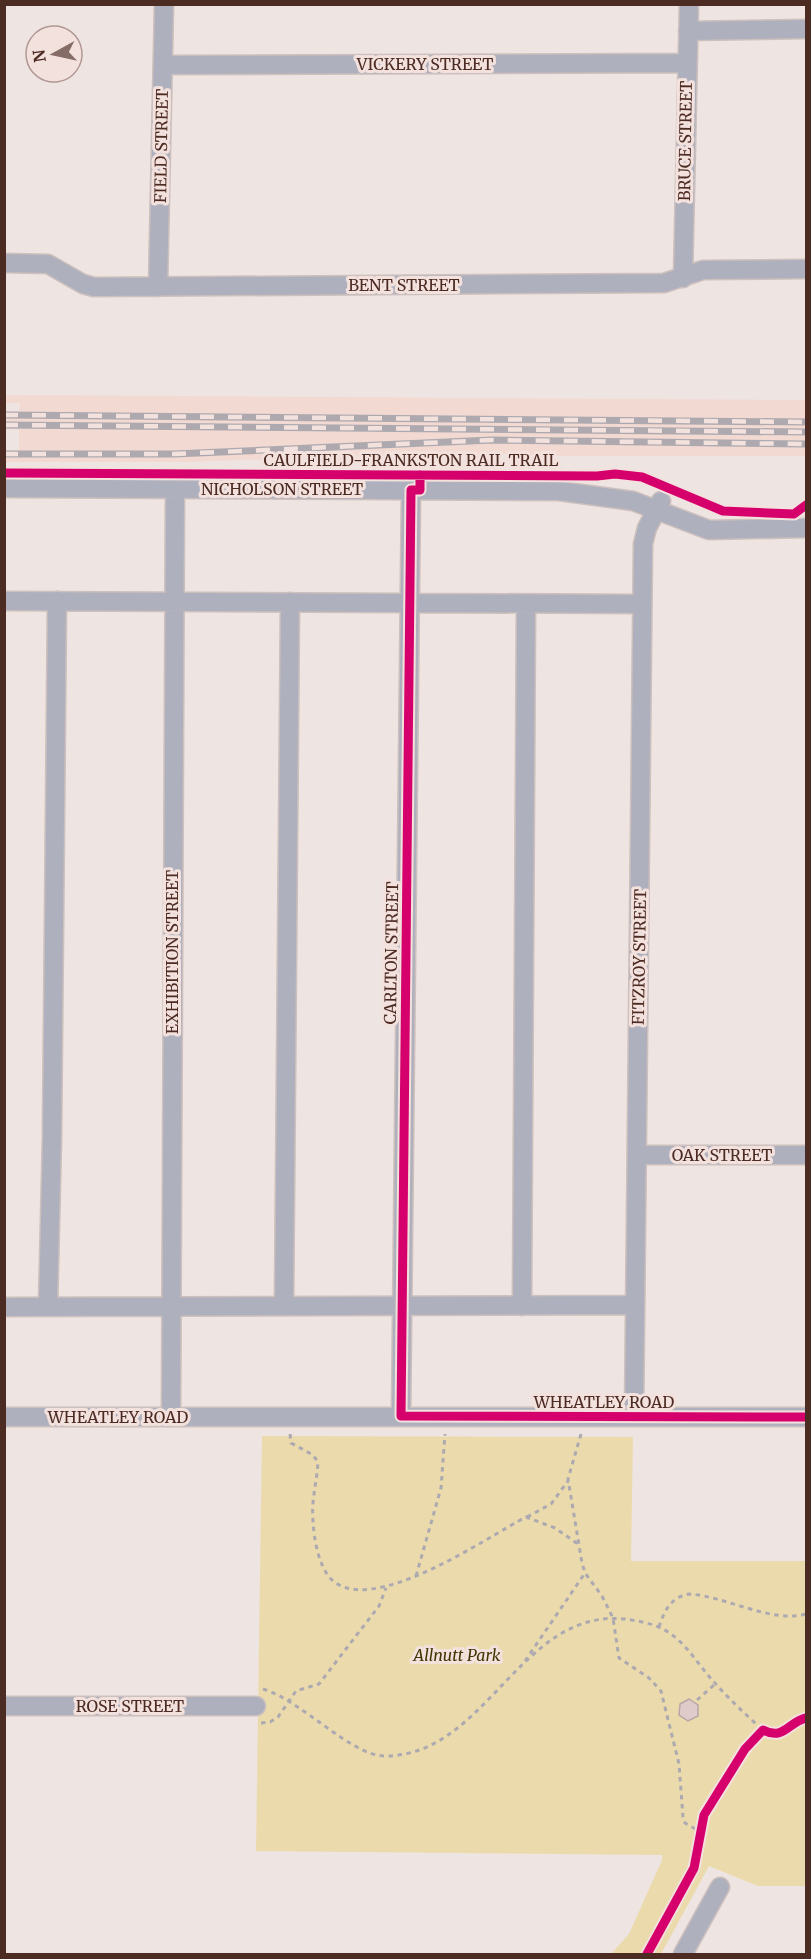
<svg xmlns="http://www.w3.org/2000/svg" width="811" height="1959" viewBox="0 0 811 1959" font-family="Merriweather,serif">
<style>
.built{fill:#f2d9d2}
.green{fill:#ebdbac}
.building{fill:#e0cbcb;stroke:#b9a6a6;stroke-width:1.5}
.lines{fill:none;stroke-linecap:round;stroke-linejoin:round}
.minor-casing{stroke:#cdc0bd;stroke-width:21}
.path{stroke:#ada9b0;stroke-width:3;stroke-dasharray:4.5 4.5;stroke-linecap:butt}
.minor{stroke:#afb0bd;stroke-width:18}
.rail-casing{stroke:#ada9af;stroke-width:7}
.rail{stroke:#f3e1dd;stroke-width:4.5;stroke-dasharray:14;stroke-linecap:butt}
.cycleway-casing{stroke:#f3e1dd;stroke-width:13}
.cycleway{stroke:#d6006c;stroke-width:9}
.labels{text-anchor:middle;stroke-width:6;stroke-linejoin:round;paint-order:stroke}
.street-label{font-size:16px;fill:#4c2b23;stroke:#f3e1dd}
.park-label{font-size:16px;font-style:italic;fill:#413604;stroke:#f3e1dd}
</style>
<rect width="100%" height="100%" fill="#eee4e2"/>
<!-- built -->
<path class="built" d="M 5,395 L 806,400 L 806,456 L 515,456 L 499,453 L 335,461 L 333,457 L 184,462 L 5,462 L 5,450 L 19,450 L 19,430 L 5,429 L 5,411 L 19,411 L 20,403 L 5,403 Z"/>
<!-- green -->
<path class="green" d="M 262,1436 L 633,1437 L 631,1561 L 806,1561 L 806,1886 L 758,1886 L 709,1866 L 661,1954 L 611,1954 L 629,1934 L 662,1860 L 662,1855 L 256,1851 Z"/>
<!-- building -->
<path class="building" d="M 689,1699 L 698,1705 L 698,1716 L 688,1721 L 679,1715 L 680,1704 Z"/>
<g class="lines">
<!-- minor casing -->
<g class="minor-casing">
<path id="minor" d="M 688,31 L 806,29
M 163,65 L 687,63
M 4,263 L 48,264 L 83,284 L 94,287 L 664,283 L 703,270 L 806,269
M 683,278 L 689,4
M 158,287 L 164,4
M 4,488 L 559,491 L 633,501 L 709,530 L 806,528
M 4,601 L 642,604
M 637,1155 L 806,1155
M 48,1306 L 52,1137 L 57,601
M 284,1306 L 290,602
M 522,1306 L 526,604
M 4,1307 L 635,1305
M 171,1416 L 175,488
M 401,1416 L 411,490
M 4,1417 L 806,1417
M 634,1417 L 643,544 L 647,528 L 661,501
M 4,1706 L 256,1706
M 683,1954 L 720,1887"/>
</g>
<!-- path -->
<path class="path" d="M 290,1434 L 291,1443 L 313,1455 L 318,1462 C 317,1482 311,1500 313,1521 C 314,1538 318,1564 330,1578 C 369,1620 487,1537 526,1517 L 555,1528 L 581,1546
M 581,1434 L 568,1479 L 582,1563 L 585,1573 L 602,1596 L 613,1618 L 619,1658 L 649,1678 L 661,1691 L 679,1764 L 683,1817 L 685,1823 L 699,1831
M 527,1517 L 551,1504 L 568,1481
M 416,1576 L 441,1488 L 445,1434
M 659,1627 C 664,1611 671,1597 689,1594 C 725,1596 773,1624 806,1614
M 525,1661 L 585,1573
M 263,1689 C 301,1700 351,1756 385,1756 C 487,1756 520,1608 625,1619 C 639,1621 656,1624 668,1632 C 687,1644 699,1666 714,1682 C 729,1699 746,1715 763,1730
M 697,1700 L 715,1684
M 261,1723 L 270,1722 L 278,1717 L 296,1691 L 319,1684 L 379,1606 L 386,1588"/>
<!-- minor -->
<use href="#minor" class="minor"/>
<!-- rail casing -->
<g class="rail-casing">
<path id="rail" d="M 4,415 L 806,422
M 4,425 L 806,432
M 4,454 L 174,454 L 492,440 L 806,444"/>
</g>
<!-- rail -->
<use href="#rail" class="rail"/>
<!-- cycleway casing -->
<g class="cycleway-casing">
<path id="cycleway" d="M 4,473 L 597,476 L 615,474 L 642,477 L 723,511 L 794,514 L 806,505
M 420,475 L 420,490 L 411,490 L 401,1416 L 806,1417
M 647,1954 L 694,1868 L 704,1815 L 745,1749 L 763,1730 C 784,1741 788,1722 806,1718"/>
</g>
<!-- cycleway -->
<use href="#cycleway" class="cycleway"/>
</g>
<g class="labels">
<!-- street labels -->
<g class="street-label">
<text x="425" y="70">VICKERY STREET</text>
<text transform="translate(685 141) rotate(-89)" y="6">BRUCE STREET</text>
<text transform="translate(161 146) rotate(-89)" y="6">FIELD STREET</text>
<text x="404" y="291">BENT STREET</text>
<text x="411" y="466">CAULFIELD-FRANKSTON RAIL TRAIL</text>
<text x="282" y="495">NICHOLSON STREET</text>
<text transform="translate(172 952) rotate(-90)" y="6">EXHIBITION STREET</text>
<text transform="translate(391 953) rotate(-89)" y="6">CARLTON STREET</text>
<text transform="translate(639 957) rotate(-89)" y="6">FITZROY STREET</text>
<text x="722" y="1161">OAK STREET</text>
<text x="604" y="1408">WHEATLEY ROAD</text>
<text x="118" y="1423">WHEATLEY ROAD</text>
<text x="130" y="1712">ROSE STREET</text>
</g>
<!-- park labels -->
<g class="park-label">
<text x="457" y="1661">Allnutt Park</text>
</g>
</g>
<!-- border -->
<rect width="811" height="1959" fill="none" stroke="#4c2b23" stroke-width="12"/>
<!-- north arrow -->
<g transform="translate(54 54) rotate(262)"><circle r="28" fill="#f3e1dd" stroke="#b09893" stroke-width="1.5"/>
<path d="M0-4.5L10 22L0 15L-10 22Z" fill="#856c66"/>
<text y="-9" font-size="16" font-weight="bold" text-anchor="middle" fill="#4c2b23">N</text>
</g>
</svg>
